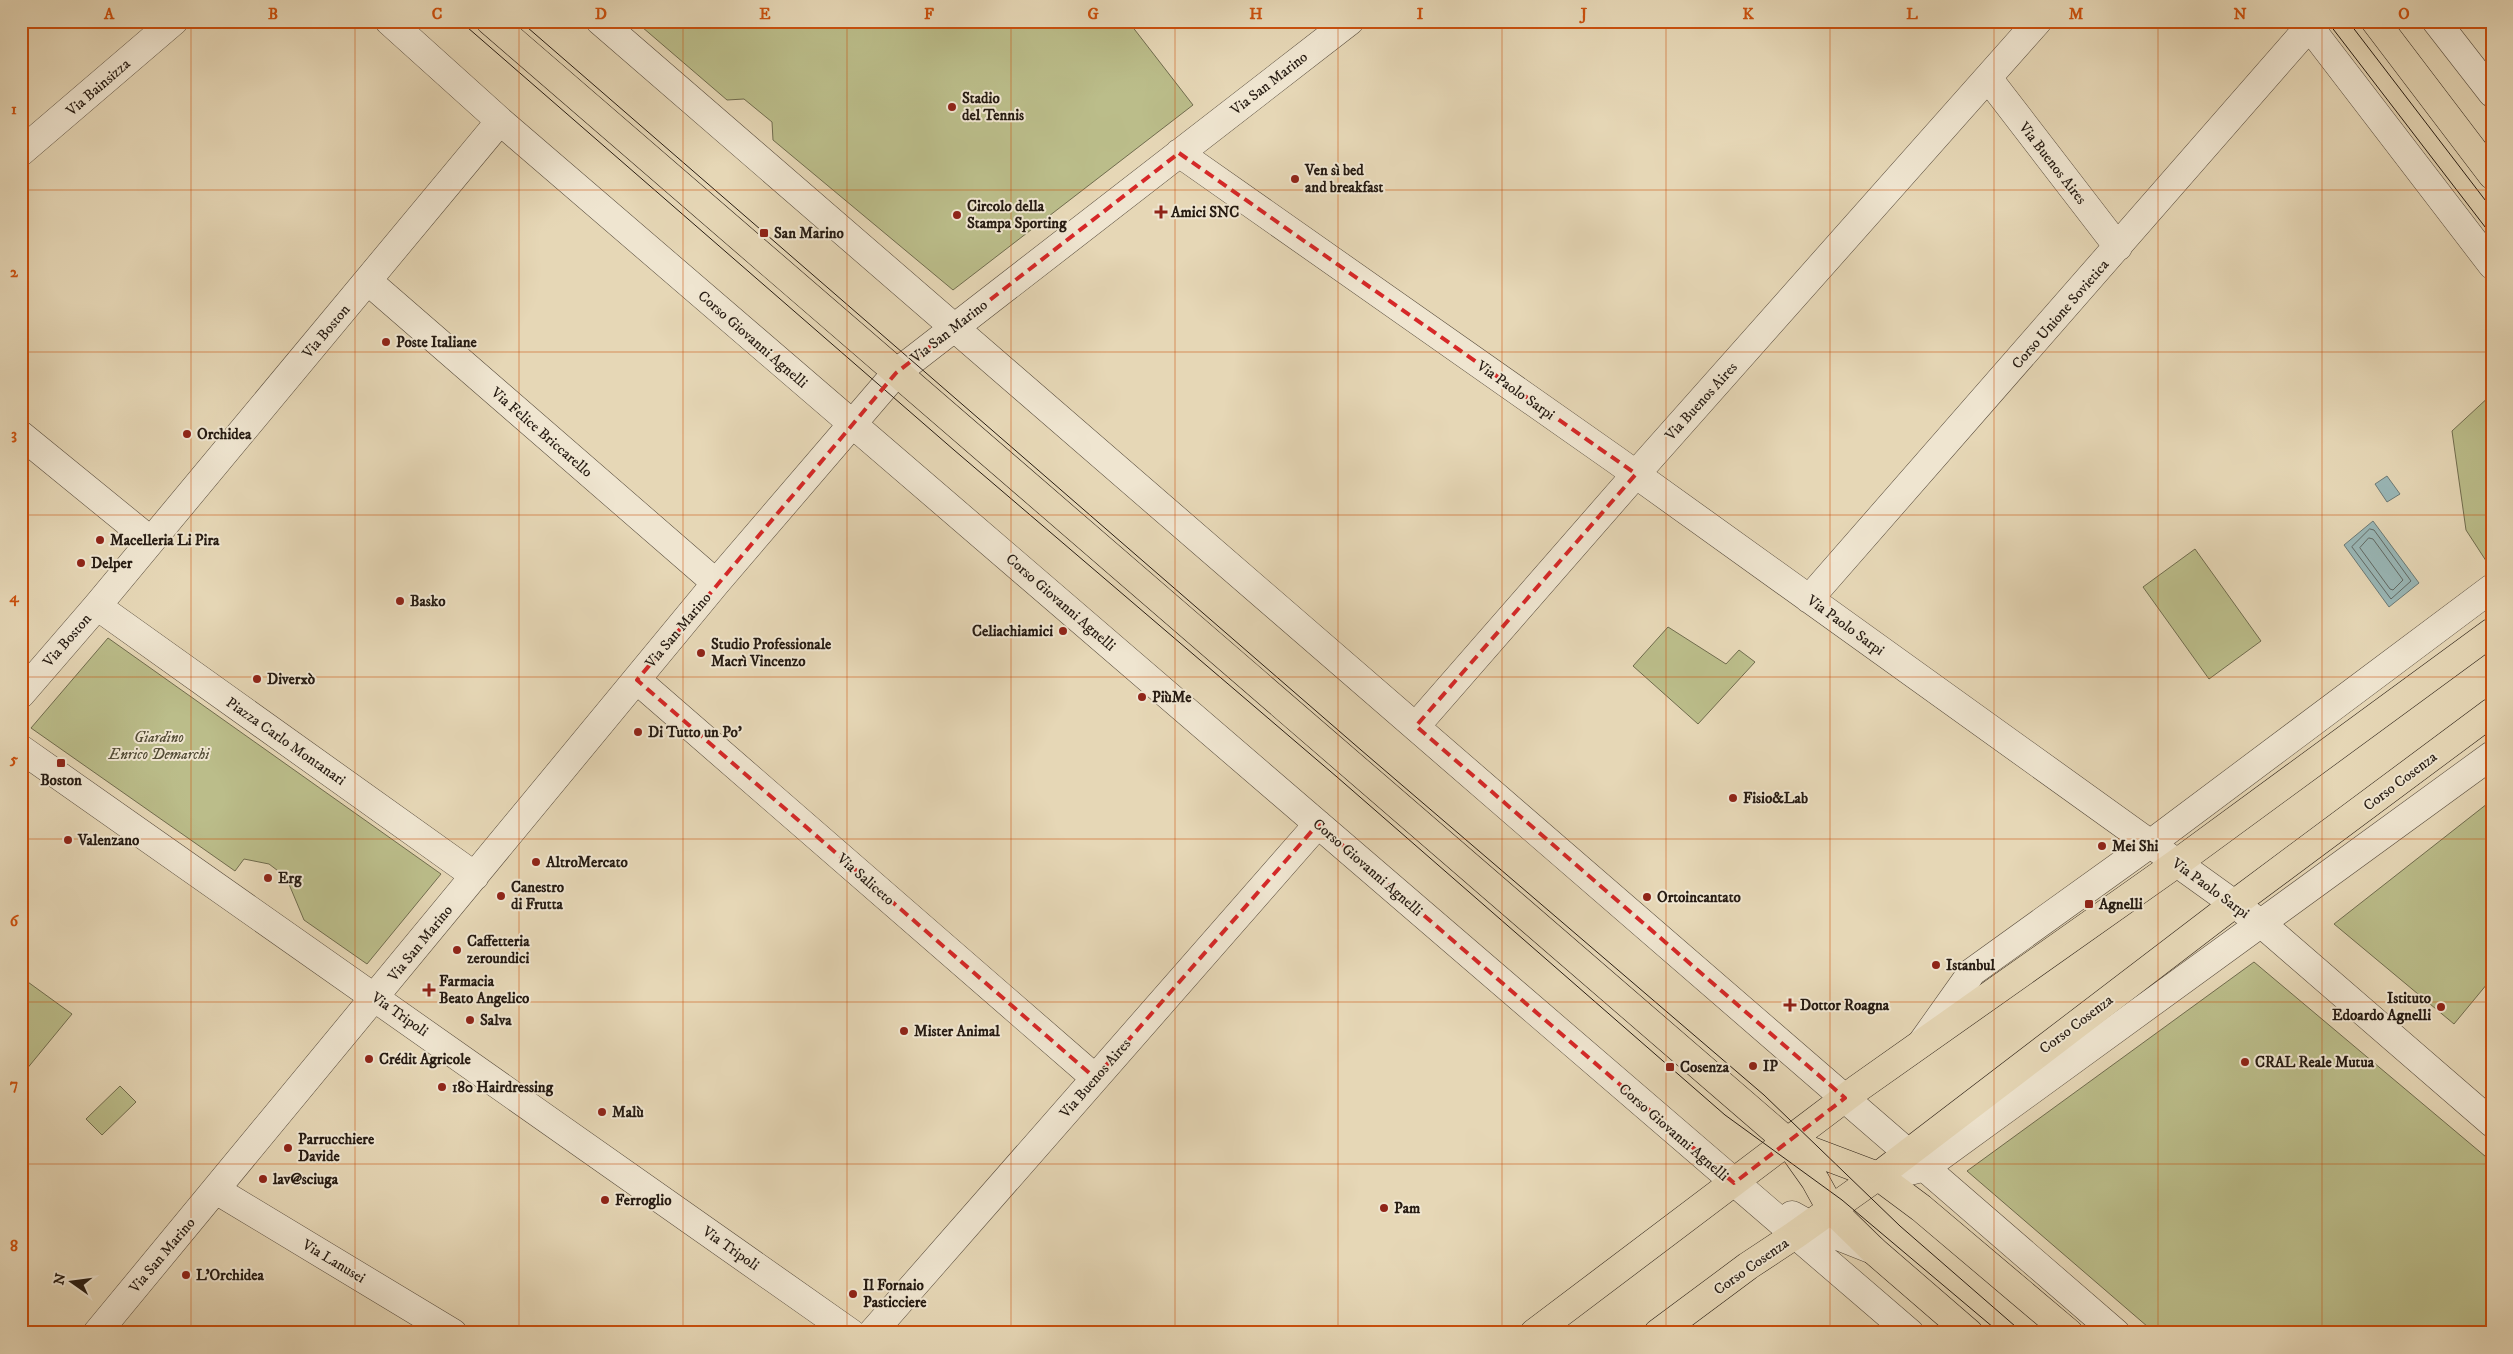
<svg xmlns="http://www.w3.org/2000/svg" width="2513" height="1354" viewBox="0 0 2513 1354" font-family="'IM FELL DW Pica',serif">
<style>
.green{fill:#bbbd8a;stroke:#706c4e}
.water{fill:#99b7b7;stroke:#6b7975}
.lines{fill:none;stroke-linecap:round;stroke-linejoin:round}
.shore{stroke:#606964;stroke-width:1}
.minor-casing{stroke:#564a3b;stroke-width:29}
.major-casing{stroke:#261b12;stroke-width:29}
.minor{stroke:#efe5d0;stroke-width:28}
.major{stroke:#e6d7b6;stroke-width:28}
.tram{stroke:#261b12;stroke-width:1}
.marked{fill:none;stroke:#d62828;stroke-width:4;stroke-dasharray:10 6;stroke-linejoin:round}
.grid{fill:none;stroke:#cb500d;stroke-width:1;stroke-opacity:0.55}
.poi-dot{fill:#8f2418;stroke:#efe5d0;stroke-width:2}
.labels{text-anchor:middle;stroke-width:4;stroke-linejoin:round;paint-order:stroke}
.street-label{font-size:15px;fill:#261b12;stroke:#efe5d0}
.poi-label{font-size:15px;font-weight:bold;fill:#261b12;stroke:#efe5d0;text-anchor:start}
.park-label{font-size:15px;font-style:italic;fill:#534c36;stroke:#efe5d0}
.neatline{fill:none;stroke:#cb500d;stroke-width:2}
.grid-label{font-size:16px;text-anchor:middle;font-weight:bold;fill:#cb500d}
</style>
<rect width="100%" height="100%" fill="#e6d7b6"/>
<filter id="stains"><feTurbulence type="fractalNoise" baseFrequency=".004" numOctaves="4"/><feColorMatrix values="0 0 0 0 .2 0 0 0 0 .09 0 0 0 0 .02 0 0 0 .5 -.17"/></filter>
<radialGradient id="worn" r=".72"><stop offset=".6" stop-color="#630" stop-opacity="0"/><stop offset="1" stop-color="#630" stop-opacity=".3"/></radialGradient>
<!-- green -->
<path class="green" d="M 635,21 L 1128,21 L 1193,105 L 953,290 L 773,140 L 772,122 L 744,99 L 727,100 Z
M 2492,394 L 2492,570 L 2466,530 L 2452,431 Z
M 2195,549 L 2261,641 L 2209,679 L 2143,587 Z
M 1668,627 L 1726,664 L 1739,650 L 1755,662 L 1698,724 L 1633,666 Z
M 108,638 L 441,874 L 367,964 L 304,920 L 286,877 L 269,864 L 244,859 L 235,871 L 31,728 Z
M 2492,800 L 2492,978 L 2454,1024 L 2334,924 Z
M 2254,962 L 2492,1162 L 2492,1333 L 2155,1333 L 1967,1171 Z
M 21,977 L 72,1014 L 21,1076 Z
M 120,1086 L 136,1102 L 102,1135 L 86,1119 Z"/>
<!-- water -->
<path class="water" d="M 2387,476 L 2400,494 L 2387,502 L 2375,484 Z
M 2373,521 L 2419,583 L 2389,607 L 2344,545 Z"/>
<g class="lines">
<!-- shore -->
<path class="shore" d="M 2370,529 L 2374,530 L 2411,581 L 2391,599 L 2352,547 Z
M 2369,538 L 2373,539 L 2403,580 L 2393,590 L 2390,589 L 2360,548 Z"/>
<!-- minor casing -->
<g class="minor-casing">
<path id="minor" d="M 389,21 L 500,121 L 1910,1333
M 600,21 L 2116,1333
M 2305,21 L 2492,265
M 2436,21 L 2492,93
M 1988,78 L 2118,247
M 21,152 L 174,21
M 1179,153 L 1616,460 L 2262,924 L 2492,1123
M 368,281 L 716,583
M 21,435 L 151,541
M 1809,599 L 2309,27
M 97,606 L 475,876
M 637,680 L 1095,1078
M 21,694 L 97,606 L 500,121
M 1416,726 L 1636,474 L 2038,21
M 21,749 L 851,1333
M 1923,1041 L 1972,972 L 2150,844 L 2492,588
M 1910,1171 L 1926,1167 L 2492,755
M 216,1190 L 453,1333
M 1792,1215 L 1810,1225 L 1873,1250
M 97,1333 L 716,583 L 896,373 L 1350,21
M 872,1333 L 1318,824"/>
</g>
<!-- major casing -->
<g class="major-casing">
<path id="major" d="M 490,21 L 1788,1142 L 1815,1180 L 1831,1209 L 1873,1250 L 1969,1333
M 2375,21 L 2492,175
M 1788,1142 L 1878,1176 L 1921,1208 L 2069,1333
M 1534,1333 L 1857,1089 L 2177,863 L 2492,632
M 1658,1333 L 1748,1266 L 1795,1235 L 1878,1176 L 2234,904 L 2492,712"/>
</g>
<!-- minor -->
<use href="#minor" class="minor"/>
<!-- major -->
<use href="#major" class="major"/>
<!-- tram -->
<path class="tram" d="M 460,21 L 954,450 L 1337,777 L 1725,1115 L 1842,1200 L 2000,1333
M 520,21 L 1361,750 L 1764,1095 L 1900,1226 L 2023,1333
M 2327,21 L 2492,236
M 2348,21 L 2492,209"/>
</g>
<!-- marked area -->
<path class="marked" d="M 1179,153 L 1636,474 L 1416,726 L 1845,1098 L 1734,1183 L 1318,824 L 1095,1078 L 637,680 L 896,373 Z"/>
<!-- grid -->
<path class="grid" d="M 191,21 L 191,1333M 355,21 L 355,1333M 519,21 L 519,1333M 683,21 L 683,1333M 847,21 L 847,1333M 1011,21 L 1011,1333M 1175,21 L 1175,1333M 1338,21 L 1338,1333M 1502,21 L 1502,1333M 1666,21 L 1666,1333M 1830,21 L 1830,1333M 1994,21 L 1994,1333M 2158,21 L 2158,1333M 2322,21 L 2322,1333M 21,190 L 2492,190M 21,352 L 2492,352M 21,515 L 2492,515M 21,677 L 2492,677M 21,839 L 2492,839M 21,1002 L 2492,1002M 21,1164 L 2492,1164"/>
<!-- markers -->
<g class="poi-dot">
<circle cx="952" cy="107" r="5"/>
<circle cx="1295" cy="179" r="5"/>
<path d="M1158.5 204.5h5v5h5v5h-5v5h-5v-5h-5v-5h5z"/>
<circle cx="957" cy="215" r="5"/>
<rect x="759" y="228" width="10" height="10" rx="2.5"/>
<circle cx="386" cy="342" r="5"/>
<circle cx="187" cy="434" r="5"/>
<circle cx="100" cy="540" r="5"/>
<circle cx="81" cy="563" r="5"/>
<circle cx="400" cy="601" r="5"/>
<circle cx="1063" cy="631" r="5"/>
<circle cx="701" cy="653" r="5"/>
<circle cx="257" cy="679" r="5"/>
<circle cx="1142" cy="697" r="5"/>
<circle cx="638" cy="732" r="5"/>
<rect x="56" y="758" width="10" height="10" rx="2.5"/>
<circle cx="1733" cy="798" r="5"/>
<circle cx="68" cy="840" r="5"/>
<circle cx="2102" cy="846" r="5"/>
<circle cx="536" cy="862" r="5"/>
<circle cx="268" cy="878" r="5"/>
<circle cx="501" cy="896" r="5"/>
<circle cx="1647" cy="897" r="5"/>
<rect x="2084" y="899" width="10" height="10" rx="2.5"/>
<circle cx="457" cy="950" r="5"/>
<circle cx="1936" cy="965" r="5"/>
<path d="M426.5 982.5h5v5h5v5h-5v5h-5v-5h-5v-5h5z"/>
<path d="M1787.5 997.5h5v5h5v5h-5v5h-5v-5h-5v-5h5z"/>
<circle cx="2441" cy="1007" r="5"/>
<circle cx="470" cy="1020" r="5"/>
<circle cx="904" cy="1031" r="5"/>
<circle cx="369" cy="1059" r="5"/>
<circle cx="2245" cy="1062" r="5"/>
<circle cx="1753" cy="1066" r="5"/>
<rect x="1665" y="1062" width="10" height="10" rx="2.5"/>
<circle cx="442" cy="1087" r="5"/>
<circle cx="602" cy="1112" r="5"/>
<circle cx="288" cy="1148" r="5"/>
<circle cx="263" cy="1179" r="5"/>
<circle cx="605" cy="1200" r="5"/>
<circle cx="1384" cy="1208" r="5"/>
<circle cx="186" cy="1275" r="5"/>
<circle cx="853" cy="1294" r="5"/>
</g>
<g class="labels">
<!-- street labels -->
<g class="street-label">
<text transform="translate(1269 83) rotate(-38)" y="5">Via San Marino</text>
<text transform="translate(98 87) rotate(-41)" y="5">Via Bainsizza</text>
<text transform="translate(2053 163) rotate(52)" y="5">Via Buenos Aires</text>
<text transform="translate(2060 314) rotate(-49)" y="5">Corso Unione Sovietica</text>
<text transform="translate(326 331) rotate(-50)" y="5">Via Boston</text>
<text transform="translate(949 331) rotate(-38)" y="5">Via San Marino</text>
<text transform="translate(753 339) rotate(41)" y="5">Corso Giovanni Agnelli</text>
<text transform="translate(1516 390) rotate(35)" y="5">Via Paolo Sarpi</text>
<text transform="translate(1701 401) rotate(-48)" y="5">Via Buenos Aires</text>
<text transform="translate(542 432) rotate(41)" y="5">Via Felice Briccarello</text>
<text transform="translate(1061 602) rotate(41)" y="5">Corso Giovanni Agnelli</text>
<text transform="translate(1846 625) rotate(36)" y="5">Via Paolo Sarpi</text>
<text transform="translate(678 630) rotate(-50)" y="5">Via San Marino</text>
<text transform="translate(67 640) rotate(-49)" y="5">Via Boston</text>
<text transform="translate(286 741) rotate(35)" y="5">Piazza Carlo Montanari</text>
<text transform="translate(2400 781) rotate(-37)" y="5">Corso Cosenza</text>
<text transform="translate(1368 867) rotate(41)" y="5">Corso Giovanni Agnelli</text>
<text transform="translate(866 879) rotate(41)" y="5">Via Saliceto</text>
<text transform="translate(2211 888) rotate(36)" y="5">Via Paolo Sarpi</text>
<text transform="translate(420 943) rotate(-51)" y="5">Via San Marino</text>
<text transform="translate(400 1014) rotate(35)" y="5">Via Tripoli</text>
<text transform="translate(2076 1024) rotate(-37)" y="5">Corso Cosenza</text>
<text transform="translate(1095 1078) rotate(-49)" y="5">Via Buenos Aires</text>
<text transform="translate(1674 1132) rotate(41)" y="5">Corso Giovanni Agnelli</text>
<text transform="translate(731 1248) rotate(35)" y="5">Via Tripoli</text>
<text transform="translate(162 1255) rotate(-50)" y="5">Via San Marino</text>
<text transform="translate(334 1261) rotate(31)" y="5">Via Lanusei</text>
<text transform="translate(1751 1266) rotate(-35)" y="5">Corso Cosenza</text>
</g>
<!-- poi labels -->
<g class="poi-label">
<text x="962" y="103">Stadio<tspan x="962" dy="17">del Tennis</tspan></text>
<text x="1305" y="175">Ven sì bed<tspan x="1305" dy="17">and breakfast</tspan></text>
<text x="967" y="211">Circolo della<tspan x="967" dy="17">Stampa Sporting</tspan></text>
<text x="1171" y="217">Amici SNC</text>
<text x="774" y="238">San Marino</text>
<text x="396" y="347">Poste Italiane</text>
<text x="197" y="439">Orchidea</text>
<text x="110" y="545">Macelleria Li Pira</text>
<text x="91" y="568">Delper</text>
<text x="410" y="606">Basko</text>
<text x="1053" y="636" text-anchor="end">Celiachiamici</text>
<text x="711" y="649">Studio Professionale<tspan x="711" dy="17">Macrì Vincenzo</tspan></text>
<text x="267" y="684">Diverxò</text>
<text x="1152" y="702">PiùMe</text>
<text x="648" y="737">Di Tutto un Po'</text>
<text x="61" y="785" text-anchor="middle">Boston</text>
<text x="1743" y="803">Fisio&amp;Lab</text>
<text x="78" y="845">Valenzano</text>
<text x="2112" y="851">Mei Shi</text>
<text x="546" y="867">AltroMercato</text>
<text x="278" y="883">Erg</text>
<text x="511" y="892">Canestro<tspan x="511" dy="17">di Frutta</tspan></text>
<text x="1657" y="902">Ortoincantato</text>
<text x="2099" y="909">Agnelli</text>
<text x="467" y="946">Caffetteria<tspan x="467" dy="17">zeroundici</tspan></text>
<text x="1946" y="970">Istanbul</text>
<text x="439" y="986">Farmacia<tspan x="439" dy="17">Beato Angelico</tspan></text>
<text x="2431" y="1003" text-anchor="end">Istituto<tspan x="2431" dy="17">Edoardo Agnelli</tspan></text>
<text x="1800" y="1010">Dottor Roagna</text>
<text x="480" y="1025">Salva</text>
<text x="914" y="1036">Mister Animal</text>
<text x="379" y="1064">Crédit Agricole</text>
<text x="2255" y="1067">CRAL Reale Mutua</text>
<text x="1763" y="1071">IP</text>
<text x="1680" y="1072">Cosenza</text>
<text x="452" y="1092">180 Hairdressing</text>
<text x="612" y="1117">Malù</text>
<text x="298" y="1144">Parrucchiere<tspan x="298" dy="17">Davide</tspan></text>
<text x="273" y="1184">lav@sciuga</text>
<text x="615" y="1205">Ferroglio</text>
<text x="1394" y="1213">Pam</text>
<text x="196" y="1280">L'Orchidea</text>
<text x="863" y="1290">Il Fornaio<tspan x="863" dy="17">Pasticciere</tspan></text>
</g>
<!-- park labels -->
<g class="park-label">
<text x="159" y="742">Giardino<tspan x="159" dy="17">Enrico Demarchi</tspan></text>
</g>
</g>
<!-- margin -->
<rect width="2513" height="1354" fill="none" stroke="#e6d7b6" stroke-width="55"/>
<!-- north arrow -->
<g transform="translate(72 1282) rotate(284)" stroke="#efe5d0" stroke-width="4" paint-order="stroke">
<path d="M0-4L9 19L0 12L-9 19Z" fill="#261b12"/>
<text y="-8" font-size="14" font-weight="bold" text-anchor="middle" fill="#261b12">N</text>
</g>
<rect x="28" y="28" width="2458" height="1298" class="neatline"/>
<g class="grid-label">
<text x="109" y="19">A</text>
<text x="273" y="19">B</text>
<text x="437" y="19">C</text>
<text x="601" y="19">D</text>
<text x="765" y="19">E</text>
<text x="929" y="19">F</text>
<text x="1093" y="19">G</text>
<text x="1256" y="19">H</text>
<text x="1420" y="19">I</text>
<text x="1584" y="19">J</text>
<text x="1748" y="19">K</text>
<text x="1912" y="19">L</text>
<text x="2076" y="19">M</text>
<text x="2240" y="19">N</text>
<text x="2404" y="19">O</text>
<text x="14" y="114">1</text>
<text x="14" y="277">2</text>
<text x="14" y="439">3</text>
<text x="14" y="602">4</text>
<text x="14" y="764">5</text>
<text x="14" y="926">6</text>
<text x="14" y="1089">7</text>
<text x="14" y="1251">8</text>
</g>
<rect width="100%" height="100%" filter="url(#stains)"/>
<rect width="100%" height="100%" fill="url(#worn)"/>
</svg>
